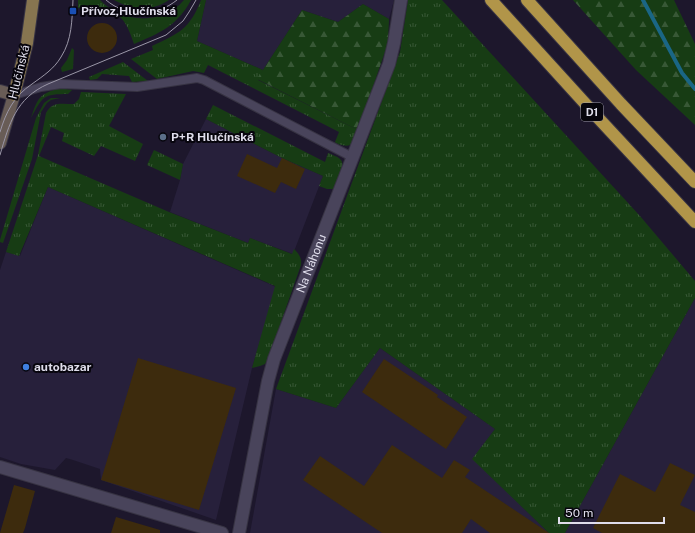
<svg xmlns="http://www.w3.org/2000/svg" width="695" height="533" viewBox="0 0 695 533" font-family="'Public Sans',sans-serif">
<style>
.built{fill:#27203b}
.grass{fill:url(#grass-tufts)}
.forest{fill:url(#forest-firs)}
.lines{fill:none;stroke-linecap:round;stroke-linejoin:round}
.stream{stroke:#1a6685;stroke-width:4}
.building{fill:#3d2b0d}
.lane-casing{stroke:#373343;stroke-width:10}
.street-casing{stroke:#373343;stroke-width:14}
.secondary-casing{stroke:#373343;stroke-width:14}
.primary-casing{stroke:#373343;stroke-width:14}
.highway-casing{stroke:#373343;stroke-width:14}
.lane{stroke:#49445b;stroke-width:8}
.street{stroke:#49445b;stroke-width:12}
.secondary{stroke:#685c56;stroke-width:12}
.primary{stroke:#877550;stroke-width:12}
.highway{stroke:#b19549;stroke-width:12}
.tram{stroke:#9b97a8;stroke-width:1}
.transit-dot{fill:#1a4fb4;stroke:#07050d;stroke-width:1.5}
.service-dot{fill:#5c6f8a;stroke:#07050d;stroke-width:1.5}
.shop-dot{fill:#3f7fe0;stroke:#07050d;stroke-width:1.5}
.labels{text-anchor:middle;stroke-width:4;stroke-linejoin:round;paint-order:stroke}
.shield{fill:#07050d;stroke:#9e9ca8;stroke-width:1}
.shield-label{font-size:11px;font-weight:bold;fill:#dfddeb}
.poi-label{font-size:12px;font-weight:bold;fill:#dfddeb;stroke:#07050d;text-anchor:start}
.street-label{font-size:12px;fill:#dfddeb;stroke:#07050d}
</style>
<defs>
<pattern id="grass-tufts" width="24" height="20" patternUnits="userSpaceOnUse"><rect width="24" height="20" fill="#173c14"/><path d="M3 7l-1-3M5 7V3M7 7l1-3M15 17l-1-3M17 17v-4M19 17l1-3" fill="none" stroke="#385836"/></pattern>
<pattern id="forest-firs" width="22" height="20" patternUnits="userSpaceOnUse"><rect width="22" height="20" fill="#173c14"/><path d="M5 1l3.5 6h-7zM16 11l3.5 6h-7z" fill="#385836"/></pattern>
</defs>
<rect width="100%" height="100%" fill="#1d172c"/>
<!-- built -->
<path class="built" d="M 206,0 L 394,0 L 389,19 L 363,4 L 338,22 L 302,10 L 263,70 L 197,41 Z
M 206,119 L 282,158 L 323,176 L 293,254 L 250,238 L 248,243 L 170,212 L 180,180 L 183,164 Z
M 48,187 L 276,287 L 252,368 L 216,520 L 101,480 L 100,469 L 73,460 L 66,458 L 55,470 L 21,464 L 0,457 L 0,270 L 6,252 L 20,256 Z
M 695,298 L 695,533 L 565,533 Z
M 380,348 L 495,429 L 473,459 L 549,533 L 250,533 L 276,389 L 336,408 Z"/>
<!-- grass -->
<path class="grass" d="M 78,0 L 100,0 C 122,23 162,26 184,0 L 191,0 C 177,26 160,33 134,44 C 131,36 128,25 121,18 C 110,8 92,9 78,8 Z
M 114,0 L 169,0 C 151,12 132,10 114,0 Z
M 201,0 L 206,0 L 197,41 L 263,70 L 258,80 L 358,130 C 353,143 352,150 336,143 L 335,142 L 339,132 L 208,65 L 204,73 L 193,71 L 157,79 L 131,59 L 153,50 L 152,46 C 178,34 190,29 201,0 Z
M 408,0 L 442,0 L 640,216 L 695,281 L 695,298 L 565,533 L 549,533 L 472,459 L 495,429 L 380,348 L 336,408 L 276,389 L 400,52 Z
M 72,48 L 74,50 L 73,69 L 62,72 L 61,68 L 67,60 Z
M 123,62 L 148,81 L 132,82 L 129,76 L 102,74 L 97,79 L 90,80 L 89,77 Z
M 59,88 L 72,90 L 68,94 C 43,94 43,96 31,118 C 38,97 39,95 59,88 Z
M 81,92 L 126,94 L 109,126 L 143,144 L 135,161 L 101,146 L 94,156 L 62,141 L 64,133 L 51,127 L 39,156 L 169,212 L 248,243 L 250,238 L 292,254 L 294,249 C 299,254 302,258 301,265 L 268,359 L 265,364 L 260,366 L 252,368 L 275,286 L 48,187 L 19,256 L 6,252 L 38,155 L 46,113 C 52,101 62,104 74,104 L 79,99 Z
M 51,98 L 60,98 L 51,100 L 47,103 L 41,112 L 32,159 L 3,243 L 0,242 L 0,240 L 36,118 L 44,103 Z
M 213,105 L 325,162 L 328,153 C 332,155 337,156 340,159 C 347,165 337,182 334,189 L 327,189 L 319,186 L 323,176 L 282,158 L 206,119 Z
M 154,150 L 183,164 L 180,180 L 147,165 Z"/>
<!-- forest -->
<path class="forest" d="M 573,0 L 674,0 L 695,44 L 695,125 L 636,70 Z
M 363,4 L 389,19 L 388,43 L 358,130 L 257,79 L 302,10 L 338,22 Z"/>
<g class="lines">
<!-- stream -->
<path class="stream" d="M 643,0 L 682,73 L 695,89"/>
</g>
<!-- building -->
<path class="building" d="M87 38a15 15 0 1 1 30 0a15 15 0 1 1-30 0Z
M 247,154 L 277,168 L 282,158 L 305,169 L 296,189 L 281,182 L 275,193 L 237,176 Z
M 138,358 L 236,388 L 199,510 L 101,480 Z
M 384,359 L 438,395 L 437,397 L 467,417 L 446,449 L 362,392 Z
M 392,445 L 442,478 L 454,460 L 470,470 L 465,477 L 549,533 L 490,533 L 471,519 L 462,533 L 382,533 L 303,480 L 320,456 L 364,486 Z
M 670,463 L 695,475 L 680,505 L 695,512 L 695,533 L 602,533 L 593,528 L 620,474 L 655,492 Z
M 14,485 L 35,491 L 25,528 L 23,533 L 0,533 Z
M 116,517 L 160,530 L 160,533 L 111,533 Z"/>
<g class="lines">
<!-- lane casing -->
<g class="lane-casing">
<path id="lane" d="M 14,95 L 41,87 L 61,84 L 137,87 L 197,78 L 204,80 L 352,157"/>
</g>
<!-- street casing -->
<g class="street-casing">
<g id="street">
<path d="M 0,467 L 222,533"/>
<path id="s1" d="M 239,533 L 268,381 L 274,359 L 389,64 L 394,43 L 401,0"/>
</g>
</g>
<!-- secondary casing -->
<g class="secondary-casing">
<path id="secondary" d="M 0,91 L 14,95 L 0,143"/>
</g>
<!-- primary casing -->
<g class="primary-casing">
<path id="primary" d="M 14,95 L 27,43 L 33,0"/>
</g>
<!-- highway casing -->
<g class="highway-casing">
<path id="highway" d="M 491,0 L 601,121 L 695,222
M 527,0 L 621,104 L 695,182"/>
</g>
<!-- lane -->
<use href="#lane" class="lane"/>
<!-- street -->
<use href="#street" class="street"/>
<!-- secondary -->
<use href="#secondary" class="secondary"/>
<!-- primary -->
<use href="#primary" class="primary"/>
<!-- highway -->
<use href="#highway" class="highway"/>
<!-- tram -->
<path class="tram" d="M 106,0 C 127,18 156,17 177,0
M 0,132 C 6,112 14,96 32,84 C 43,76 54,69 61,57 C 72,40 72,20 73,0
M 0,155 C 9,124 16,98 48,84 L 166,35 L 183,21 L 189,12 L 196,0"/>
</g>
<!-- markers -->
<rect class="transit-dot" x="69" y="7" width="8" height="8" rx="2"/>
<circle class="service-dot" cx="163" cy="137" r="4"/>
<circle class="shop-dot" cx="26" cy="367" r="4"/>
<g class="labels">
<!-- shield labels -->
<rect class="shield" x="581" y="103" width="22" height="18" rx="3"/>
<g class="shield-label">
<text x="592" y="116">D1</text>
</g>
<!-- poi labels -->
<g class="poi-label">
<text x="81" y="15">Přívoz,Hlučínská</text>
<text x="171" y="141">P+R Hlučínská</text>
<text x="34" y="371">autobazar</text>
</g>
<!-- street labels -->
<g class="street-label">
<text transform="translate(19 72) rotate(-76)" y="4">Hlučínská</text>
<text dy="4" stroke="none"><textPath href="#s1" startOffset="280">Na Náhonu</textPath></text>
</g>
</g>
<!-- scale -->
<path d="M559 517v6h105v-6" fill="none" stroke="#dfddeb" stroke-width="2"/>
<text x="565" y="517" font-size="12" fill="#dfddeb" stroke="#07050d" stroke-width="3" paint-order="stroke">50 m</text>
</svg>
